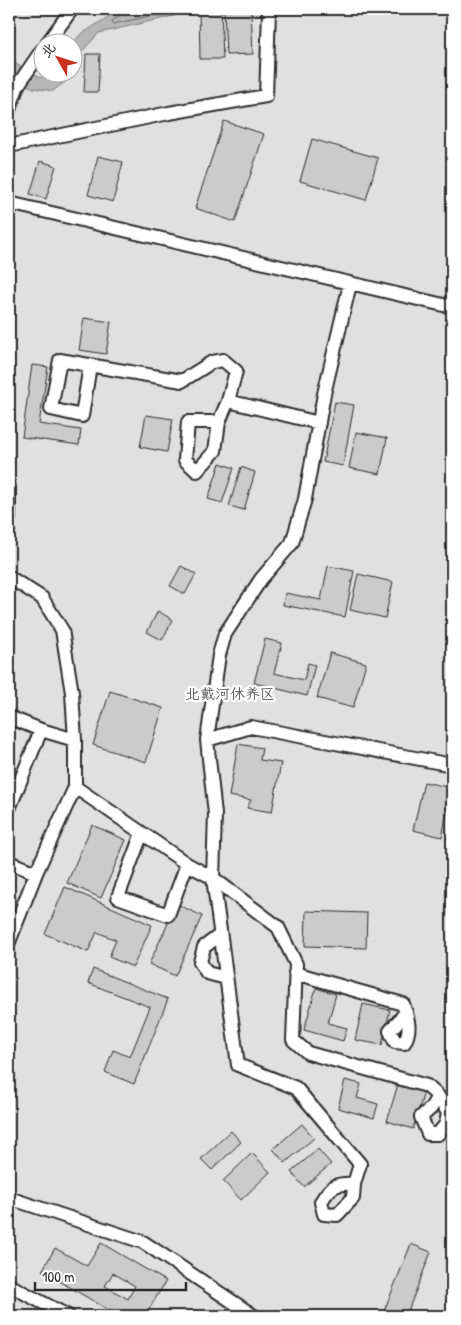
<svg xmlns="http://www.w3.org/2000/svg" width="461" height="1325" viewBox="0 0 461 1325" font-family="'Patrick Hand','LXGW WenKai TC',sans-serif">
<style>
.green{fill:#e0e0e0;stroke:#868686;fill-rule:evenodd}
.water{fill:#b6b6b6;stroke:#7e7e7e}
.lines{fill:none;stroke-linecap:round;stroke-linejoin:round}
.shore{stroke:#636363;stroke-width:1}
.building{fill:#cbcbcb;stroke:#2b2b2b;fill-rule:evenodd}
.minor-casing{stroke:#2b2b2b;stroke-width:16}
.minor{stroke:#fff;stroke-width:12}
.labels{text-anchor:middle;stroke-width:4.5;stroke-linejoin:round;paint-order:stroke}
.park-label{font-size:15px;fill:#585858;stroke:#fff}
</style>
<rect width="100%" height="100%" fill="#fff"/>
<filter id="ink" filterUnits="userSpaceOnUse"><feTurbulence type="fractalNoise" baseFrequency=".02" numOctaves="2"/><feDisplacementMap in="SourceGraphic" scale="10" xChannelSelector="R" yChannelSelector="G"/><feConvolveMatrix kernelMatrix="1 2 1 2 8 2 1 2 1" color-interpolation-filters="sRGB"/></filter>
<g filter="url(#ink)">
<!-- green -->
<path class="green" d="M 9,9 L 452,9 L 452,1316 L 9,1316 ZM 42,42 L 72,42 L 72,72 L 42,72 Z"/>
<!-- water -->
<path class="water" d="M 120,9 L 180,9 L 178,15 L 99,33 L 73,61 L 73,43 L 80,35 Z
M 9,60 L 41,78 L 46,73 L 68,73 L 66,81 L 53,91 L 33,88 L 9,76 Z"/>
<g class="lines">
<!-- shore -->
<path class="shore" d="M 122,9 L 121,14 L 112,21 L 113,24 L 173,11 L 175,9"/>
</g>
<!-- building -->
<path class="building" d="M 199,9 L 221,9 L 223,59 L 200,59 Z
M 224,9 L 251,9 L 253,54 L 226,55 Z
M 86,54 L 100,54 L 98,92 L 84,92 Z
M 224,121 L 264,134 L 235,222 L 195,208 Z
M 312,139 L 378,158 L 366,200 L 300,181 Z
M 98,156 L 123,162 L 113,202 L 88,195 Z
M 40,161 L 56,166 L 46,199 L 30,194 Z
M 84,318 L 111,322 L 106,354 L 79,350 Z
M 32,365 L 48,367 L 39,424 L 81,430 L 79,445 L 22,437 Z
M 335,402 L 354,405 L 343,466 L 323,462 Z
M 146,415 L 173,419 L 167,452 L 140,447 Z
M 356,432 L 387,438 L 380,474 L 349,468 Z
M 220,463 L 234,468 L 222,503 L 208,499 Z
M 241,467 L 255,472 L 244,510 L 229,506 Z
M 181,566 L 196,574 L 185,594 L 170,586 Z
M 328,566 L 354,571 L 345,617 L 283,605 L 285,593 L 321,600 Z
M 358,574 L 393,582 L 385,618 L 350,610 Z
M 158,611 L 173,620 L 162,640 L 147,632 Z
M 265,639 L 282,643 L 274,673 L 304,680 L 308,663 L 315,665 L 307,696 L 254,683 Z
M 330,653 L 366,663 L 353,708 L 317,698 Z
M 110,691 L 163,708 L 146,762 L 93,745 Z
M 238,744 L 262,748 L 260,760 L 281,763 L 272,812 L 247,808 L 251,800 L 229,796 Z
M 424,782 L 452,788 L 442,837 L 413,830 Z
M 92,825 L 126,840 L 101,898 L 67,883 Z
M 65,887 L 152,925 L 133,967 L 109,957 L 116,940 L 97,932 L 88,952 L 45,934 Z
M 177,904 L 202,916 L 175,976 L 149,964 Z
M 306,911 L 367,913 L 366,948 L 305,946 Z
M 93,969 L 168,999 L 134,1084 L 105,1072 L 113,1050 L 130,1057 L 150,1007 L 88,983 Z
M 316,988 L 336,994 L 328,1023 L 347,1028 L 343,1041 L 304,1030 Z
M 363,1004 L 390,1010 L 382,1045 L 355,1040 Z
M 345,1080 L 361,1084 L 357,1098 L 378,1104 L 374,1118 L 338,1108 Z
M 398,1084 L 424,1092 L 413,1129 L 387,1121 Z
M 302,1124 L 314,1138 L 285,1163 L 273,1149 Z
M 231,1131 L 241,1142 L 212,1170 L 201,1159 Z
M 318,1149 L 331,1164 L 304,1187 L 291,1172 Z
M 252,1153 L 270,1172 L 241,1200 L 223,1181 Z
M 101,1243 L 166,1281 L 145,1316 L 119,1316 L 42,1271 L 55,1248 L 87,1266 ZM 113,1273 L 135,1286 L 128,1299 L 105,1286 Z
M 411,1244 L 431,1252 L 406,1316 L 382,1316 Z"/>
<g class="lines">
<!-- minor casing -->
<g class="minor-casing">
<path id="minor" d="M 48,42 L 72,9
M 9,110 L 18,85 L 42,50
M 9,146 L 169,113 L 266,96 L 269,12
M 9,203 L 452,307
M 350,284 L 324,394 L 305,499 L 292,543 L 261,579 L 225,634 L 219,655 L 207,740 L 215,814 L 213,878 L 238,1065 L 296,1088 L 360,1164 L 354,1184 L 353,1198 L 337,1215 L 324,1214 L 321,1202 C 330,1186 336,1183 354,1184
M 90,365 L 82,416 L 51,409 L 60,360 L 182,381 L 212,362 L 223,360 L 236,371 L 228,401 L 219,422 L 188,422 L 185,460 L 197,471 L 215,451 L 219,422
M 228,401 L 319,423
M 9,487 L 9,519
M 9,577 L 42,598 L 62,630 L 72,693 L 75,740 L 75,787 L 36,873 L 9,942
M 9,717 L 41,730 L 75,740
M 207,740 L 251,727 L 452,765
M 75,787 L 187,864 L 213,878 L 278,927 L 296,964 L 293,1040 L 308,1053 L 427,1086 L 438,1096 L 448,1113 L 446,1124 L 438,1134 L 428,1134 L 421,1117 L 431,1108 L 438,1096
M 9,809 L 41,730
M 142,833 L 118,897 L 168,915 L 187,864
M 9,862 L 36,873
M 220,935 L 204,947 L 200,962 L 207,973 L 226,978
M 295,973 L 403,1004 C 408,1019 412,1029 404,1043 L 395,1042 L 390,1031 L 406,1012
M 9,1198 L 143,1242 L 254,1316
M 9,1285 L 68,1316"/>
</g>
<!-- minor -->
<use href="#minor" class="minor"/>
</g>
</g>
<g class="labels">
<!-- park labels -->
<g class="park-label">
<text x="230" y="699">北戴河休养区</text>
</g>
</g>
<!-- margin -->
<rect width="461" height="1325" fill="none" stroke="#fff" stroke-width="30"/>
<rect x="15" y="15" width="431" height="1295" fill="none" stroke="#2b2b2b" stroke-width="2" filter="url(#ink)"/>
<!-- north arrow -->
<g transform="translate(58 58) rotate(309)"><circle r="24" fill="#ffffff" stroke="#aaaaaa"/>
<path d="M0-4L9 19L0 12L-9 19Z" fill="#c8321e"/>
<text y="-8" font-size="14" font-weight="bold" text-anchor="middle" fill="#2b2b2b">北</text>
</g>
<!-- scale -->
<path d="M35 1282v8h151v-8" fill="none" stroke="#2b2b2b" stroke-width="2.5"/>
<text x="42" y="1282" font-size="15" fill="#2b2b2b" stroke="#ffffff" stroke-width="4" paint-order="stroke">100 m</text>
</svg>
